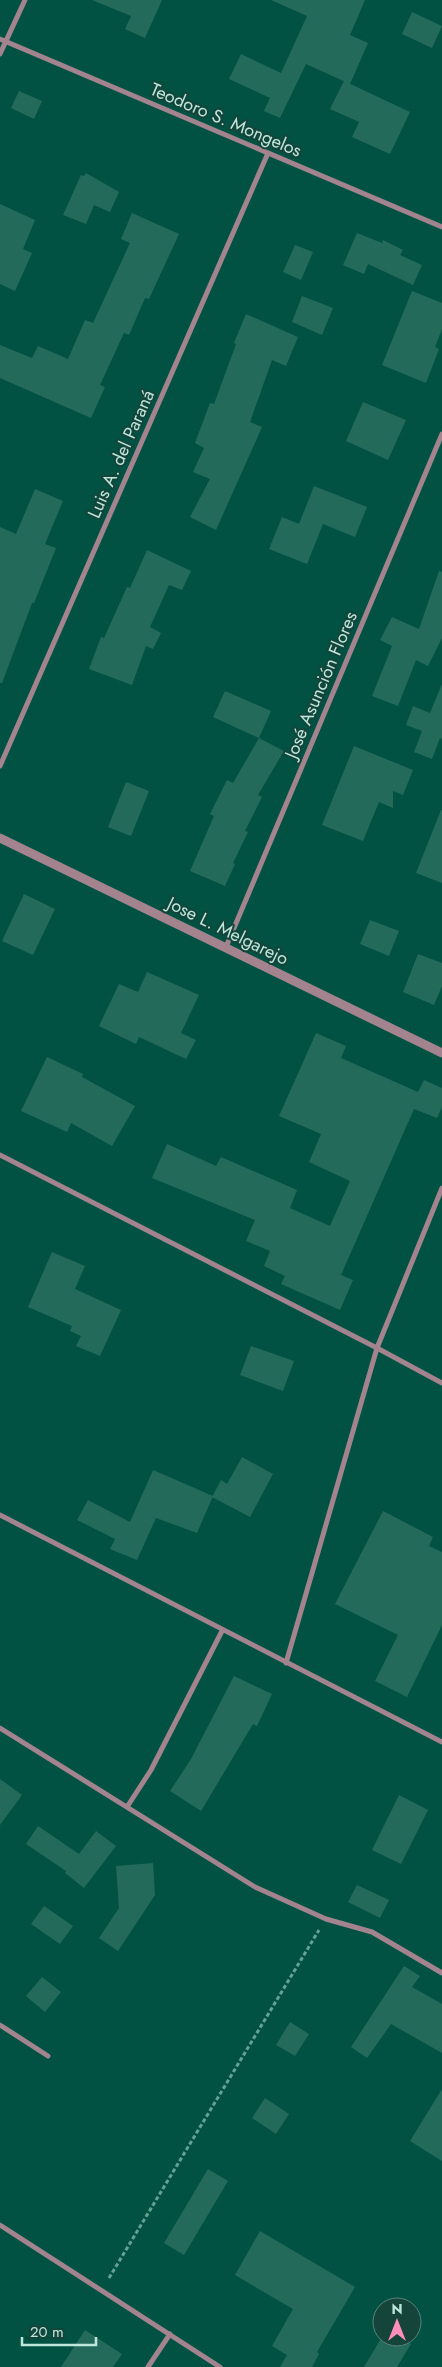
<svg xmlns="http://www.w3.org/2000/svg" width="442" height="2367" viewBox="0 0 442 2367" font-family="Jost,sans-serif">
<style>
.building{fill:#236a5b}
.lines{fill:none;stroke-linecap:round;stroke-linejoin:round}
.path{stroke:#66a195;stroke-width:3;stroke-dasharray:4 2.5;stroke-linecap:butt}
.minor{stroke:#a3848e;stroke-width:5}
.tertiary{stroke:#a3848e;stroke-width:9}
.labels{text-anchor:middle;stroke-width:4;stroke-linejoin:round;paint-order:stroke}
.street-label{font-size:18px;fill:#bee6db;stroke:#14443a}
</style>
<rect width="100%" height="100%" fill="#025244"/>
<!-- building -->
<path class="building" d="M 92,0 L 162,0 L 145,38 L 125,29 L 131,16 Z
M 271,0 L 365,0 L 350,35 L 368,43 L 350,84 L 306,64 L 280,118 L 264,111 L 270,98 L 229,79 L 241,54 L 281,73 L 307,16 Z
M 412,12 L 442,26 L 432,48 L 402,34 Z
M 344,81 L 410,112 L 390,154 L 352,137 L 359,122 L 330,109 Z
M 19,91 L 42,101 L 34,119 L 11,108 Z
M 86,173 L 119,192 L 110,212 L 94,205 L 86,224 L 63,215 L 81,175 L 84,176 Z
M 0,204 L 35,220 L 23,249 L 32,253 L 15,291 L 0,284 Z
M 132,213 L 179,234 L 149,299 L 145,298 L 129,335 L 124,333 L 100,385 L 105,387 L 91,418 L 0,378 L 0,345 L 32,358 L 38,346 L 68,359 L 85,320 L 93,323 L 130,243 L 121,239 Z
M 357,233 L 382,243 L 383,240 L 403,250 L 400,255 L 422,265 L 413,285 L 368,264 L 364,274 L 343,265 Z
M 295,245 L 313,252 L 301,280 L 283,272 Z
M 412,291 L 442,303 L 442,329 L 435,347 L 439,349 L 426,383 L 382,365 Z
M 302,296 L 333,308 L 322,335 L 292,322 Z
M 246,314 L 298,337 L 286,366 L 272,360 L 250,422 L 262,427 L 216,530 L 190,517 L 210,479 L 193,472 L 204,448 L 195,443 L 210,403 L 214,404 L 236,344 L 234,343 Z
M 363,402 L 406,420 L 388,460 L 346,441 Z
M 314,486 L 367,507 L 355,537 L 323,524 L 307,564 L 269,549 L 282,517 L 299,524 Z
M 35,489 L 63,501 L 45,544 L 56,548 L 34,603 L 32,603 L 2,683 L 0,683 L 0,527 L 16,534 Z
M 147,550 L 191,571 L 182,590 L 169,585 L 150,627 L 161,633 L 153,649 L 146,646 L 132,685 L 89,669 L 101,637 L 104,638 L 127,587 L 130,588 Z
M 439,571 L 442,572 L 442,638 L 428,666 L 416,660 L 398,706 L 372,696 L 392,646 L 380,640 L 392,617 L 419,629 Z
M 442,684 L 442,739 L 440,738 L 432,759 L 414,752 L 422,731 L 406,725 L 413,706 L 430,713 Z
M 225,691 L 271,711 L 259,738 L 213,717 Z
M 259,738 L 284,751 L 258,795 L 262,797 L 245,831 L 248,832 L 233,863 L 235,864 L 225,886 L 190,871 L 214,816 L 210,814 L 227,780 L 233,783 Z
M 354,746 L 413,770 L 403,795 L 393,791 L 393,808 L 379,802 L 363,841 L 322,825 Z
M 126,782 L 149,791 L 131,836 L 108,827 Z
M 441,810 L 442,810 L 442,883 L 416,873 Z
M 24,894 L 55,909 L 33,955 L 2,941 Z
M 370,920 L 399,931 L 389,956 L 360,944 Z
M 418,954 L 442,963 L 442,986 L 434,1005 L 403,992 Z
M 147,972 L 199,995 L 181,1033 L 196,1040 L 186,1059 L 139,1037 L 136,1044 L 99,1026 L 119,984 L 138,992 Z
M 316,1033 L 346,1046 L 341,1058 L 418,1092 L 424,1080 L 442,1088 L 442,1107 L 437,1118 L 414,1109 L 341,1275 L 353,1280 L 340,1310 L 281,1284 L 285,1276 L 264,1266 L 270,1251 L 246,1241 L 255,1220 L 152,1178 L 167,1144 L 216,1166 L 221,1157 L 297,1190 L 290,1208 L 330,1226 L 350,1181 L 309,1162 L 321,1134 L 279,1116 Z
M 47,1057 L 83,1074 L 82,1077 L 135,1106 L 112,1146 L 71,1123 L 67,1132 L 21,1111 Z
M 52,1252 L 85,1266 L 75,1289 L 121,1310 L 100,1356 L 76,1346 L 81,1336 L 70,1331 L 72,1326 L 28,1307 Z
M 251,1346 L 294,1361 L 283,1391 L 240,1375 Z
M 242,1457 L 273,1474 L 250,1517 L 212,1497 L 221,1480 L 227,1484 Z
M 153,1470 L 213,1496 L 197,1533 L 156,1518 L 137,1560 L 110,1549 L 115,1539 L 77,1520 L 88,1500 L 130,1522 Z
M 383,1511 L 433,1537 L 429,1546 L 442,1552 L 442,1625 L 407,1697 L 375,1681 L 398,1635 L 335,1604 Z
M 234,1676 L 272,1694 L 257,1726 L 253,1724 L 201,1811 L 170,1791 L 191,1759 Z
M 0,1779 L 22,1795 L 0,1825 Z
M 399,1795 L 428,1810 L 401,1864 L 372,1850 Z
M 38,1826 L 79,1854 L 96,1831 L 116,1846 L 84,1888 L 65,1873 L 66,1871 L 26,1844 Z
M 153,1863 L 155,1895 L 118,1951 L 99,1938 L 119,1908 L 116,1866 Z
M 357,1885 L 389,1900 L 380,1918 L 348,1902 Z
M 44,1906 L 73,1926 L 60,1944 L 31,1924 Z
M 404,1966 L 420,1976 L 412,1987 L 442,2004 L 442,2053 L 391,2024 L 367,2058 L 351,2047 Z
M 42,1977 L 61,1992 L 45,2012 L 26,1996 Z
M 290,2022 L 309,2034 L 295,2056 L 276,2045 Z
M 442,2089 L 442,2161 L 410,2141 Z
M 265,2098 L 289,2114 L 276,2134 L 252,2118 Z
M 208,2169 L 228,2181 L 184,2255 L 164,2243 Z
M 260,2231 L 355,2287 L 317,2352 L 319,2354 L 312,2367 L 280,2367 L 287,2355 L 272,2346 L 293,2309 L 235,2275 Z
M 85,2330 L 122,2354 L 113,2367 L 61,2367 Z
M 382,2337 L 400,2337 L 411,2344 L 397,2367 L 364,2367 Z"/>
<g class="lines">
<!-- path -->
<path class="path" d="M 109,2278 L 319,1930"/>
<!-- minor -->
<path class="minor" d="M 0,39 L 442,227
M 0,54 L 25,0
M 0,766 L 268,153
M 226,947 L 442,434
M 0,1155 L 377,1348 L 442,1383
M 0,1515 L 442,1742
M 286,1663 L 377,1348 L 442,1188
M 0,1728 L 255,1887 L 326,1919 L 372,1932 L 442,1973
M 127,1807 L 151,1770 L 222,1631
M 0,2025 L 48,2056
M 0,2225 L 220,2367
M 148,2367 L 170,2334"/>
<!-- tertiary -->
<path class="tertiary" d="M 0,838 L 442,1053"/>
</g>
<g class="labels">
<!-- street labels -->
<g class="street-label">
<text transform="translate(226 120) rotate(23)" y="6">Teodoro S. Mongelos</text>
<text transform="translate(121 454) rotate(-66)" y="6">Luis A. del Paraná</text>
<text transform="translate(321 685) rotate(-67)" y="6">José Asunción Flores</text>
<text transform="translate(228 931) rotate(26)" y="6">Jose L. Melgarejo</text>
</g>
</g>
<!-- north arrow -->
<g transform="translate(397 2322)"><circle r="24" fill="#14443a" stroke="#58857a"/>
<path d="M0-4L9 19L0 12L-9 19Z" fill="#ff8eba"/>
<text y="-8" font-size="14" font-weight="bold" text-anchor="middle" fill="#bee6db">N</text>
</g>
<!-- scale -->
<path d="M22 2337v8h74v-8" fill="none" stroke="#bee6db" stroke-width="2.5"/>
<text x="30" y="2337" font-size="15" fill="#bee6db" stroke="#14443a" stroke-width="4" paint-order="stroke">20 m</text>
</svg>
